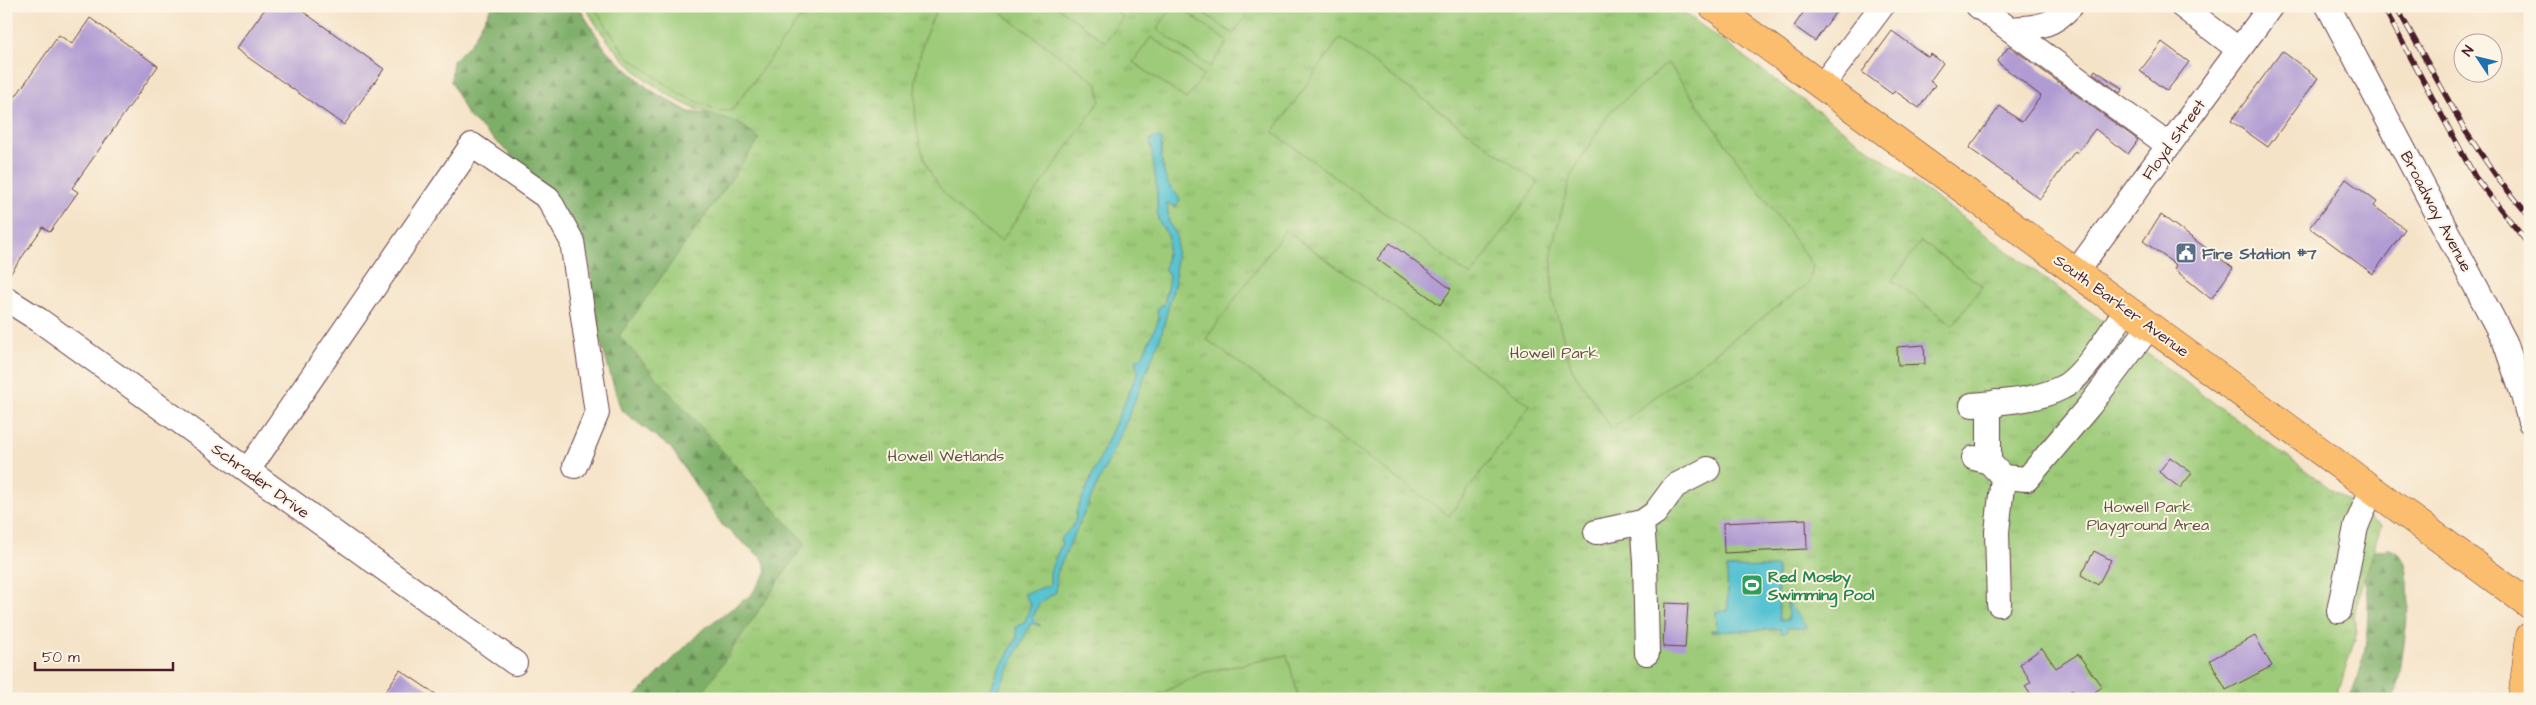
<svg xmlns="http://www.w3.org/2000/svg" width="2536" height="705" viewBox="0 0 2536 705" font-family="'Architects Daughter',sans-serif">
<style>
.forest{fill:url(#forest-firs);stroke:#64674a}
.park{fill:url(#park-tufts);stroke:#747552}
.garden{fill:#9dcb79;stroke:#747552}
.water{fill:#58c3d2;stroke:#51717e}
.building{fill:#b19bd3}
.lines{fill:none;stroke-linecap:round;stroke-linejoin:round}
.minor-casing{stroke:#643c43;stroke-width:26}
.major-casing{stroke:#643c43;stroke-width:29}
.minor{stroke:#fff;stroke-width:24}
.major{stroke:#fbbd6e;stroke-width:28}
.rail-casing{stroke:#4a1f2b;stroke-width:5.5}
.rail{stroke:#fcf5e5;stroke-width:4;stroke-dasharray:11;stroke-linecap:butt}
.labels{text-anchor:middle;stroke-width:4;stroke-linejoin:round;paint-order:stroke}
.street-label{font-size:16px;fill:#4a1f2b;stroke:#fcf5e5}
.service-label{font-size:16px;font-weight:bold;fill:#4e5e75;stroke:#fcf5e5;text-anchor:start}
.park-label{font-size:16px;fill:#635342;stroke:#fcf5e5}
.leisure-label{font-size:16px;font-weight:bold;fill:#27864d;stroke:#fcf5e5;text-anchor:start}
</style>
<defs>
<pattern id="forest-firs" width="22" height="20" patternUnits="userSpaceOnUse" patternTransform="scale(1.25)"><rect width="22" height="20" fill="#7eaf69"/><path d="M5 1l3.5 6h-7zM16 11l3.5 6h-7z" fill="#698e57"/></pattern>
<pattern id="park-tufts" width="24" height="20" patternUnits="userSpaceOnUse" patternTransform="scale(1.25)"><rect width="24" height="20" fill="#9dcb79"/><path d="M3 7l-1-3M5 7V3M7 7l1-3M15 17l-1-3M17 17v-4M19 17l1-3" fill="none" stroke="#89ae69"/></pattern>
</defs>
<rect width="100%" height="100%" fill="#fcf5e5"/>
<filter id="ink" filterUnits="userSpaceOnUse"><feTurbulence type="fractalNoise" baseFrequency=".02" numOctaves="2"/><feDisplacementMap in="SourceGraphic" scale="10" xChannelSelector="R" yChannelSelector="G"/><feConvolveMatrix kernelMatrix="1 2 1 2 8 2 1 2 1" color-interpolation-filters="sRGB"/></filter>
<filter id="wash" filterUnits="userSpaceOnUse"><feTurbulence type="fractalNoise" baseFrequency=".0096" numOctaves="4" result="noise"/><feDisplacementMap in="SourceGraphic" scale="20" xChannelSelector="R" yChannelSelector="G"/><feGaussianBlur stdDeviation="1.12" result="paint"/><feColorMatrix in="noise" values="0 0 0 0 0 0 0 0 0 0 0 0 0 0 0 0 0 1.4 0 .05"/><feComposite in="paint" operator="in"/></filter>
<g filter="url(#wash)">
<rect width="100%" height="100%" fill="#f5e3c8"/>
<!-- forest -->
<path class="forest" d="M 492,6 L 578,6 L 606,50 L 649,89 L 689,112 L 735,117 L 974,281 L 709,699 L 633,699 L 702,630 L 751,595 L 767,572 L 763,559 L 722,525 L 671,448 L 621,410 L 595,323 L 590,264 L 582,239 L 518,175 L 510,154 L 467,115 L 451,81 L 453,61 L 471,43 Z
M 2390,549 C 2394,551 2400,554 2402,558 C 2417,581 2401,658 2398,688 L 2392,699 L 2348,699 C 2364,673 2368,635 2368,605 C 2369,582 2358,571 2375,550 Z"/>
<!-- park -->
<path class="park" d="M 585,6 L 1675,6 L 2381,526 L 2353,616 L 2357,632 L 2336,699 L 698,699 L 805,543 L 619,336 L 760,139 C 753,134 746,127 738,123 C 723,116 706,114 691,107 C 645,86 609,50 585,6 Z"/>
<!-- garden -->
<path class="garden" d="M 593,6 L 809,6 L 732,110 L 718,111 L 680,94 L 627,56 Z
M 939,6 L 992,6 L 1098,84 L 1100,101 L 1001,241 C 976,224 950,205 934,179 C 905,131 911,53 939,6 Z
M 1056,6 L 1108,6 L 1123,17 L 1105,42 Z
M 1173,6 L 1178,6 L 1228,42 L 1210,67 L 1157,29 Z
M 1194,6 L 1247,6 L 1251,9 L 1233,34 Z
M 1151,37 L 1204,75 L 1186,99 L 1133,62 Z
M 1340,38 L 1538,183 L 1471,276 L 1273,132 Z
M 1668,63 L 1813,266 L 1809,283 L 1612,429 L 1572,369 L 1552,298 L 1552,247 L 1571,175 L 1610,112 Z
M 1285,230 L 1530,405 L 1449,516 L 1206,339 Z
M 1921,241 L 1982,286 L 1953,325 L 1892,280 Z
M 1287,655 L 1299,699 L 1150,699 L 1202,673 Z"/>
<!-- water -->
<path class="water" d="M 1159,137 L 1162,140 C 1160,155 1162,176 1171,188 C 1175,193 1178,195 1180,201 L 1176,207 L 1167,203 L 1169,223 L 1177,236 L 1175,282 L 1161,336 L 1124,427 L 1057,572 L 1056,592 L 1040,603 L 1032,619 L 1041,626 L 1031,623 L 994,699 L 987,699 L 999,669 L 1017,638 L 1016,627 L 1025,621 L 1031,605 L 1024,594 L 1050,585 L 1050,571 L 1062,543 L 1060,540 C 1067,530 1078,526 1076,512 L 1138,372 L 1135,360 L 1142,357 L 1159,319 L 1157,312 L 1159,306 L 1164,305 L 1169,277 L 1165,269 L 1169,237 L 1158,220 L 1156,181 L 1150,140 Z
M 1777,567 L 1779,620 L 1788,620 L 1787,602 L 1807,628 L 1787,628 L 1786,633 L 1781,633 L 1781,629 L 1711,632 L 1711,630 L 1717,630 L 1716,611 L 1728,611 L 1727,568 Z"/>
<g id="blocks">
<!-- building -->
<path class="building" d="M 267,6 L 295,6 L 384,69 L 344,125 L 236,49 Z
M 1808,6 L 1840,6 L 1815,41 L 1794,26 Z
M 90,18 L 158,66 L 72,188 L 78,192 L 50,232 L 43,227 L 6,280 L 6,110 L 59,35 L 72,44 Z
M 1892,31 L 1928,57 L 1931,54 L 1943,63 L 1930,81 L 1935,85 L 1919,108 L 1895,91 L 1892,94 L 1862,72 Z
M 2162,42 L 2189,62 L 2167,91 L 2140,71 Z
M 2009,46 L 2138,140 L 2128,154 L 2095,129 L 2077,153 L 2075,151 L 2040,199 L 1969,148 L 2000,106 L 2022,122 L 2041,96 L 1997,62 Z
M 2282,51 L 2318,78 L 2268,147 L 2231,121 Z
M 2095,70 L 2123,89 L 2120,93 L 2093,73 Z
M 2346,179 L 2377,202 L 2374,206 L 2405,229 L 2373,274 L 2310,228 Z
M 2161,215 L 2233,268 L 2211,299 L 2174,269 L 2176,265 L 2143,241 Z
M 1390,243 L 1451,289 L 1440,305 L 1377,259 Z
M 1924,345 L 1925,364 L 1898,365 L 1897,347 Z
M 2170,457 L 2192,473 L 2180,488 L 2159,472 Z
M 1806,519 L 1807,549 L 1724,553 L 1723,523 Z
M 2094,551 L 2111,560 L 2098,585 L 2081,575 Z
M 1665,603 L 1688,604 L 1685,648 L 1663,647 Z
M 2255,636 L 2272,666 L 2226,690 L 2210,660 Z
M 2042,648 L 2056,668 L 2078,654 L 2102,687 L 2085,699 L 2079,699 L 2072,690 L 2059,699 L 2033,699 L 2025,686 L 2031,682 L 2020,664 Z
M 400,670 L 443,699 L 380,699 Z"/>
</g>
</g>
<g filter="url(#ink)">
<use href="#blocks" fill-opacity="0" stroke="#643c43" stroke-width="1"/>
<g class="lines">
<!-- minor casing -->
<g class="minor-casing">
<path id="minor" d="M 1978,6 L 2168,145
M 2182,6 L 2238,49
M 2328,6 L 2505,342 L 2522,392 L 2530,422
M 2009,29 C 2036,27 2051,28 2071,6
M 1822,86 L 1882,6
M 2076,272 L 2271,6
M 6,299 L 39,320 L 515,663
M 1972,405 C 2001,402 2036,401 2063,387 C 2084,377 2112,329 2127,309
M 1974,458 L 1989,462 L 2003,477 L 2027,479 L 2090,405 L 2150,326
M 1989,462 L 1989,413 L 1996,402
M 248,470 L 472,145 L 548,198 L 572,241 L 597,413 L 575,466
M 1642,522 L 1645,561 L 1647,653
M 1596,532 L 1642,522 L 1655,513 L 1675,486 L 1708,469
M 1999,604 L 1997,532 L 2003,477
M 2339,611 L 2356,527 L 2372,489"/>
</g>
<!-- major casing -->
<g class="major-casing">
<path id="major" d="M 1713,6 L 2530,605
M 2522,699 L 2530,636"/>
</g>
<!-- minor -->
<use href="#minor" class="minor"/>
<!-- major -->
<use href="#major" class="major"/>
<!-- rail casing -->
<g class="rail-casing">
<path id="rail" d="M 2383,6 L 2475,177 L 2530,246
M 2396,6 L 2466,132 L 2499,180 L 2530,217"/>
</g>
<!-- rail -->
<use href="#rail" class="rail"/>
</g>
</g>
<!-- icons -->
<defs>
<g id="civic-square" transform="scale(1.125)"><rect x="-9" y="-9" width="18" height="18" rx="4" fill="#5c6f8a" stroke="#fcf5e5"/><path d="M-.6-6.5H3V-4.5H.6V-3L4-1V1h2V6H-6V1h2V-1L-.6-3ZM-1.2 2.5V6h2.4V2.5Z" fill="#fff"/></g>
<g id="stadium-square" transform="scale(1.125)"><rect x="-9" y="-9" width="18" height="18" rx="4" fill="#2e9e5b" stroke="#fcf5e5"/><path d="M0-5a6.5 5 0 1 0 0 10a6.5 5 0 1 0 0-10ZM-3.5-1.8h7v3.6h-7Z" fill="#fff"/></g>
</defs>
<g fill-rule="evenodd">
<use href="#civic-square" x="2186" y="253"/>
<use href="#stadium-square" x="1752" y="585"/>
</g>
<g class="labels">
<!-- street labels -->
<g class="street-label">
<text transform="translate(2173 139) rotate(-54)" y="6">Floyd Street</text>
<text transform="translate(2437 211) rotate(62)" y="6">Broadway Avenue</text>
<text transform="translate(2122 305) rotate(36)" y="6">South Barker Avenue</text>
<text transform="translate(261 480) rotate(36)" y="6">Schrader Drive</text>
</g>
<!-- service labels -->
<g class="service-label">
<text x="2202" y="259">Fire Station #7</text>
</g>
<!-- park labels -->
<g class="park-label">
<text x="1554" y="358">Howell Park</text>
<text x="946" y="461">Howell Wetlands</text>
<text x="2148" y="512">Howell Park<tspan x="2148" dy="18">Playground Area</tspan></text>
</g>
<!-- leisure labels -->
<g class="leisure-label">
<text x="1768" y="582">Red Mosby<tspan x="1768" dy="18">Swimming Pool</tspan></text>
</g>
</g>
<!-- margin -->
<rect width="2536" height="705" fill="none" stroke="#fcf5e5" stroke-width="25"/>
<!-- north arrow -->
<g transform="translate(2478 58) rotate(305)"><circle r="24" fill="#fcf5e5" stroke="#b59f9b"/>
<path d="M0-4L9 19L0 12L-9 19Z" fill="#1f6fb2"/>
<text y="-8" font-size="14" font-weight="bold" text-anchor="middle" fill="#4a1f2b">N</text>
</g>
<!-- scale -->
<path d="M35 662v8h138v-8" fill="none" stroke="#4a1f2b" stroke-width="2.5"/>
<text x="42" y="662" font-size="15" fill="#4a1f2b" stroke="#fcf5e5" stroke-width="4" paint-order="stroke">50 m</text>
</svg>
